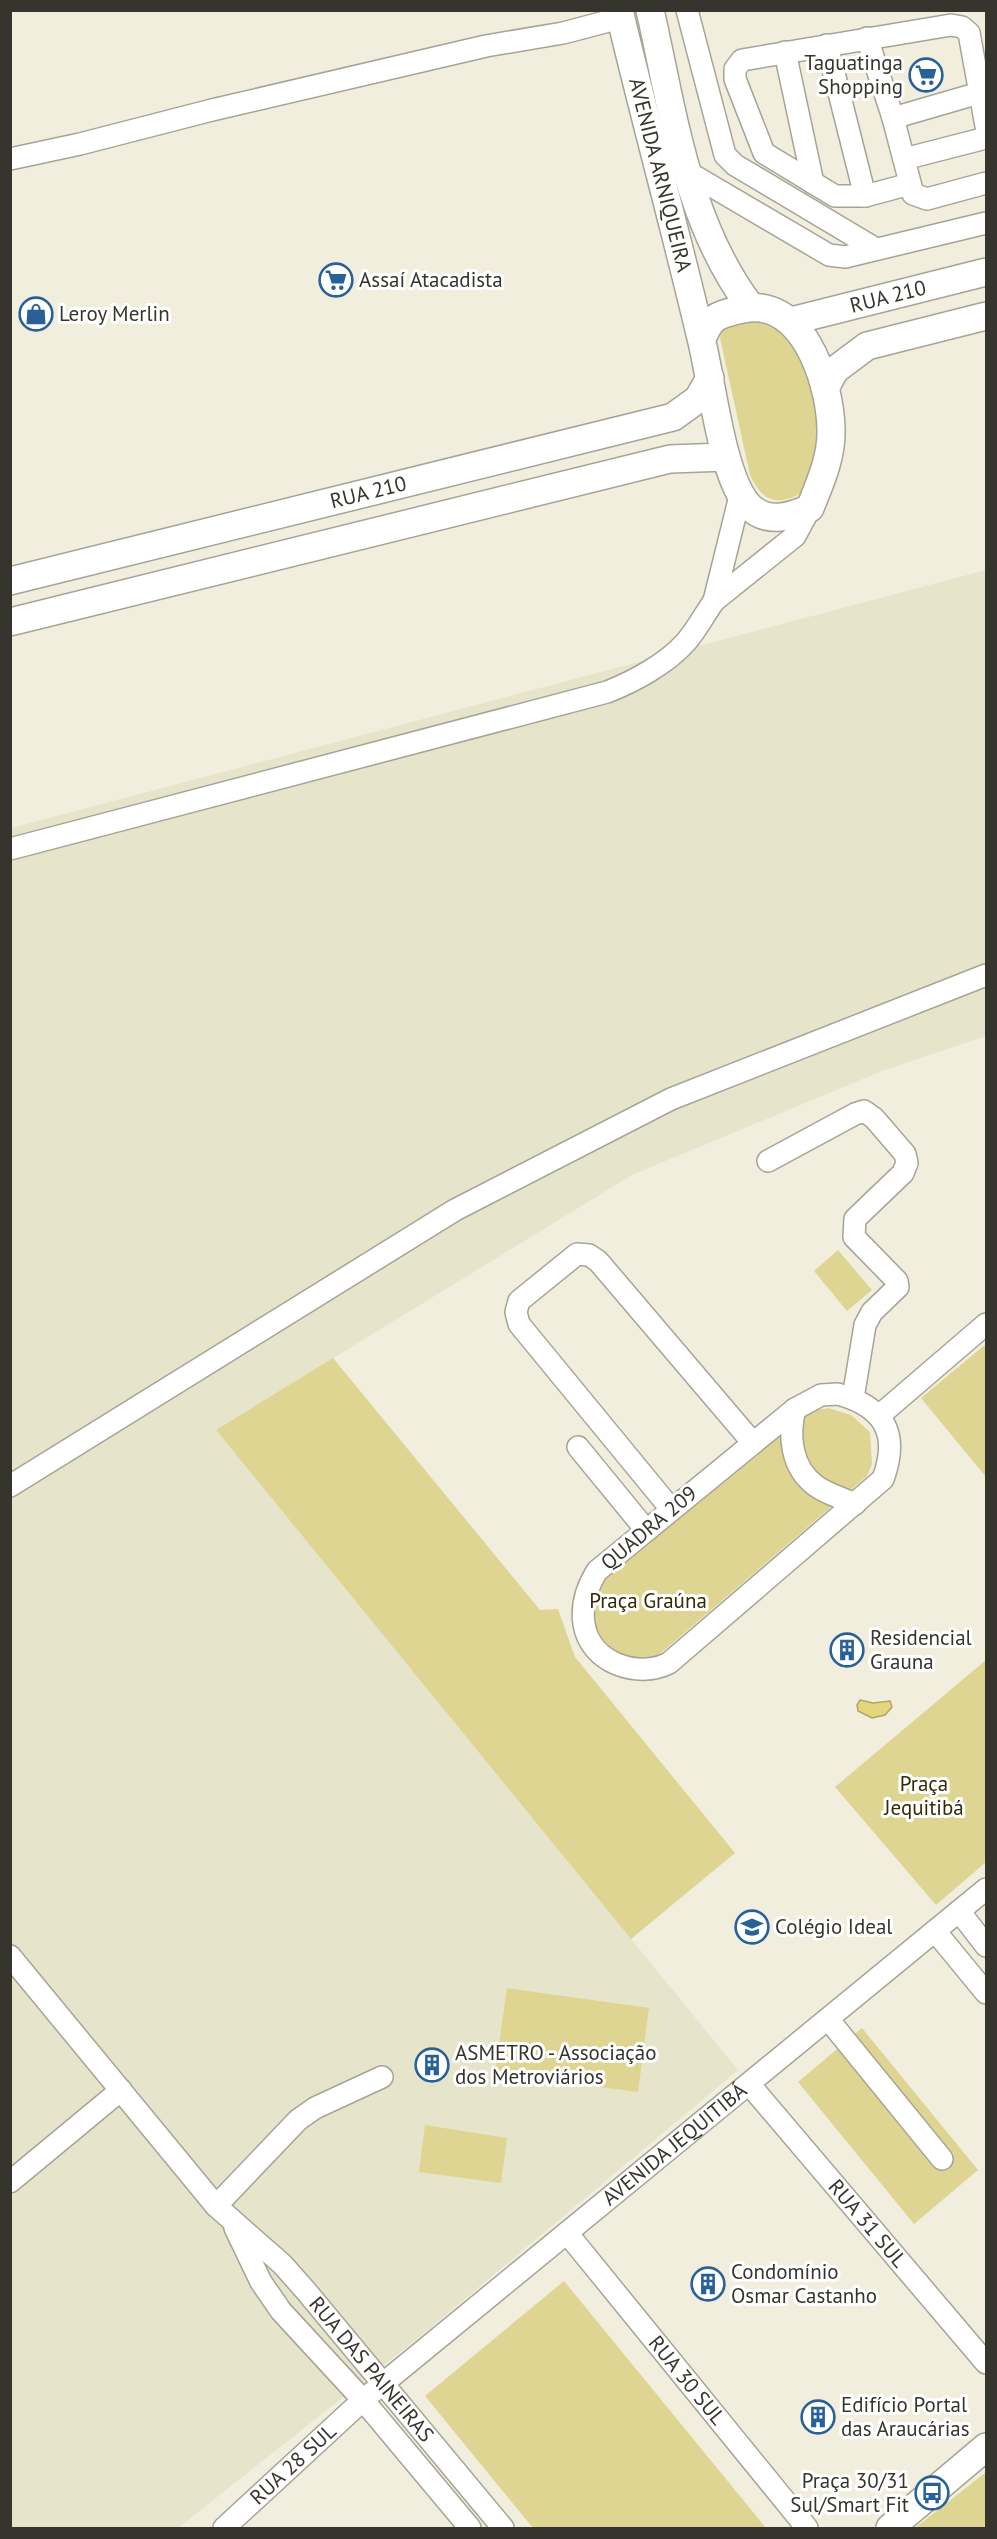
<svg xmlns="http://www.w3.org/2000/svg" width="997" height="2539" viewBox="0 0 997 2539" font-family="'PT Sans',sans-serif">
<style>
.built{fill:#e7e4cc}
.green{fill:#ded593}
.water{fill:#e3d67c;stroke:#afa665;stroke-width:1.5}
.lines{fill:none;stroke-linecap:round;stroke-linejoin:round}
.minor-casing{stroke:#a6a495;stroke-width:24}
.major-casing{stroke:#a6a495;stroke-width:30}
.minor{stroke:#fff;stroke-width:21}
.major{stroke:#fff;stroke-width:27}
.labels{text-anchor:middle;stroke-width:6;stroke-linejoin:round;paint-order:stroke}
.poi-label{font-size:21px;fill:#35352e;stroke:#fff;text-anchor:start}
.street-label{font-size:21px;fill:#35352e;stroke:#fff}
.park-label{font-size:21px;fill:#322c04;stroke:#fff}
</style>
<rect width="100%" height="100%" fill="#f1eede"/>
<!-- built -->
<path class="built" d="M 986,570 L 986,1036 L 882,1071 L 632,1175 L 216,1430 L 738,2070 L 423,2334 L 178,2528 L 11,2528 L 11,828 Z"/>
<!-- green -->
<path class="green" d="M 735,318 L 770,321 L 787,337 L 810,365 L 819,427 L 813,465 L 804,492 C 778,506 763,503 750,475 L 720,338 L 723,326 Z
M 838,1250 L 872,1290 L 847,1311 L 814,1271 Z
M 986,1344 L 986,1477 L 921,1398 Z
M 333,1358 L 540,1610 L 558,1609 L 575,1657 L 735,1853 L 631,1939 L 216,1430 Z
M 828,1408 L 851,1415 L 870,1432 L 872,1464 L 867,1476 L 654,1659 C 622,1666 610,1652 591,1630 L 595,1583 L 804,1413 Z
M 986,1660 L 986,1862 L 936,1905 L 835,1787 Z
M 507,1988 L 649,2008 L 638,2092 L 495,2073 Z
M 862,2028 L 978,2170 L 914,2224 L 798,2082 Z
M 425,2125 L 507,2138 L 501,2183 L 419,2172 Z
M 564,2281 L 766,2528 L 533,2528 L 425,2396 Z
M 986,2472 L 986,2528 L 915,2528 Z"/>
<!-- water -->
<path class="water" d="M 860,1700 L 873,1703 L 890,1701 L 892,1707 L 885,1715 L 872,1718 L 858,1711 L 857,1705 Z"/>
<g class="lines">
<!-- minor casing -->
<g class="minor-casing">
<g id="minor">
<path d="M 687,10 L 725,155 L 735,165 L 876,249"/>
<path d="M 867,38 L 893,118"/>
<path d="M 827,45 L 865,196"/>
<path d="M 785,52 L 813,183"/>
<path d="M 986,91 L 893,118 L 913,194 L 927,199 L 986,183"/>
<path d="M 10,159 L 80,144 L 212,110 L 486,46 L 563,33 L 620,18"/>
<path d="M 904,159 L 986,138"/>
<path d="M 686,171 L 829,255 L 845,257 L 986,223"/>
<path d="M 910,184 L 865,196 L 835,196 L 764,153 L 735,79 L 735,69 L 742,60 L 951,25 L 962,27 L 969,33 L 986,126"/>
<path d="M 741,492 L 714,601 L 795,536 L 810,508"/>
<path d="M 10,849 L 607,692 C 633,682 666,664 685,643 C 696,631 704,615 714,601"/>
<path d="M 768,1161 L 855,1114 L 864,1111 L 874,1118 L 905,1154 L 907,1163 L 903,1173 L 855,1219 L 854,1237 L 897,1281 L 898,1287 L 872,1312 L 865,1325 L 853,1398"/>
<path d="M 838,1394 C 884,1407 900,1433 883,1479 L 669,1663 C 638,1679 590,1663 584,1624 C 581,1605 587,1587 597,1571 L 795,1409 L 821,1395 Z"/>
<path d="M 795,1409 C 788,1435 791,1468 816,1486 C 827,1494 842,1498 855,1504"/>
<path d="M 880,1415 L 986,1324"/>
<path d="M 578,1447 L 646,1530"/>
<path d="M 10,1486 L 455,1210 L 671,1099 L 986,975"/>
<path d="M 671,1509 L 519,1324 L 516,1312 L 519,1301 L 577,1254 L 589,1255 L 598,1261 L 753,1443"/>
<path d="M 959,1911 L 986,1946"/>
<path d="M 935,1931 L 986,1993"/>
<path id="s1" d="M 10,1956 L 216,2206 L 282,2264 L 306,2291 L 503,2528"/>
<path d="M 828,2019 L 942,2159"/>
<path id="s2" d="M 749,2084 L 986,2363"/>
<path d="M 10,2182 L 121,2090"/>
<path d="M 216,2206 L 298,2120 L 315,2108 L 382,2077"/>
<path d="M 235,2228 L 261,2282 L 281,2311 L 363,2400 L 470,2528"/>
<path id="s3" d="M 567,2233 L 807,2528"/>
<path id="s4" d="M 224,2528 L 363,2400 L 986,1889"/>
</g>
</g>
<!-- major casing -->
<g class="major-casing">
<g id="major">
<path id="s5" d="M 619,10 C 645,120 675,228 701,338 C 712,381 721,472 747,504 C 765,525 790,517 810,508 C 820,483 832,457 831,429 C 830,380 801,292 738,310 C 715,316 711,317 702,339"/>
<path d="M 650,10 C 673,111 686,221 750,306"/>
<path id="s6" d="M 791,321 L 986,272"/>
<path d="M 825,388 L 835,370 L 867,346 L 986,316"/>
<path id="s7" d="M 10,581 L 673,417 L 698,399 L 710,378"/>
<path d="M 10,622 L 670,459 L 726,457"/>
<path d="M 890,2528 L 986,2447"/>
</g>
</g>
<!-- minor -->
<use href="#minor" class="minor"/>
<!-- major -->
<use href="#major" class="major"/>
</g>
<!-- icons -->
<defs>
<g id="supermarket-ring" transform="scale(1.725)"><circle r="9.5" fill="#fff" stroke="#286098" stroke-width="1.5"/><path d="M-6-5.5h2.5l.6 2H6L4.5 2H-2.5L-4.4-4H-6ZM-1.5 3.2a1.3 1.3 0 1 0 .1 0ZM3 3.2a1.3 1.3 0 1 0 .1 0Z" fill="#286098"/></g>
<g id="shop-ring" transform="scale(1.725)"><circle r="9.5" fill="#fff" stroke="#286098" stroke-width="1.5"/><path d="M-5-2.5h2.3a2.7 3.5 0 0 1 5.4 0H5L5.5 6h-11ZM-1.5-2.5h3a1.5 2.3 0 0 0-3 0Z" fill="#286098"/></g>
<g id="building-ring" transform="scale(1.725)"><circle r="9.5" fill="#fff" stroke="#286098" stroke-width="1.5"/><path d="M-4-6H4V6H1V3H-1V6H-4ZM-2.5-4.3h1.7v1.8h-1.7ZM.8-4.3h1.7v1.8H.8ZM-2.5-1h1.7V.8h-1.7ZM.8-1h1.7V.8H.8Z" fill="#286098"/></g>
<g id="school-ring" transform="scale(1.725)"><circle r="9.5" fill="#fff" stroke="#286098" stroke-width="1.5"/><path d="M0-5L7-2L0 1L-7-2ZM-4 1L0 2.5L4 1V4Q0 6-4 4Z" fill="#286098"/></g>
<g id="bus-ring" transform="scale(1.725)"><circle r="9.5" fill="#fff" stroke="#286098" stroke-width="1.5"/><path d="M-5-6H5V4H4V6H2V4H-2V6H-4V4H-5ZM-3.5-4V0h7V-4ZM-3.5 1.2v1.5H-2V1.2ZM2 1.2v1.5H3.5V1.2Z" fill="#286098"/></g>
</defs>
<g fill-rule="evenodd">
<use href="#supermarket-ring" x="926" y="75"/>
<use href="#supermarket-ring" x="336" y="280"/>
<use href="#shop-ring" x="36" y="314"/>
<use href="#building-ring" x="847" y="1650"/>
<use href="#school-ring" x="752" y="1927"/>
<use href="#building-ring" x="432" y="2065"/>
<use href="#building-ring" x="708" y="2284"/>
<use href="#building-ring" x="818" y="2417"/>
<use href="#bus-ring" x="932" y="2493"/>
</g>
<g class="labels">
<!-- poi labels -->
<g class="poi-label">
<text x="903" y="70" text-anchor="end">Taguatinga<tspan x="903" dy="24">Shopping</tspan></text>
<text x="359" y="287">Assaí Atacadista</text>
<text x="59" y="321">Leroy Merlin</text>
<text x="870" y="1645">Residencial<tspan x="870" dy="24">Grauna</tspan></text>
<text x="775" y="1934">Colégio Ideal</text>
<text x="455" y="2060">ASMETRO - Associação<tspan x="455" dy="24">dos Metroviários</tspan></text>
<text x="731" y="2279">Condomínio<tspan x="731" dy="24">Osmar Castanho</tspan></text>
<text x="841" y="2412">Edifício Portal<tspan x="841" dy="24">das Araucárias</tspan></text>
<text x="909" y="2488" text-anchor="end">Praça 30/31<tspan x="909" dy="24">Sul/Smart Fit</tspan></text>
</g>
<!-- street labels -->
<g class="street-label">
<text dy="7" stroke="none"><textPath href="#s5" startOffset="170">AVENIDA ARNIQUEIRA</textPath></text>
<text dy="7" stroke="none"><textPath href="#s6" startOffset="100">RUA 210</textPath></text>
<text dy="7" stroke="none"><textPath href="#s7" startOffset="369">RUA 210</textPath></text>
<text transform="translate(649 1528) rotate(-40)" y="7">QUADRA 209</text>
<text dy="7" stroke="none"><textPath href="#s4" startOffset="592">AVENIDA JEQUITIBÁ</textPath></text>
<text dy="7" stroke="none"><textPath href="#s2" startOffset="183">RUA 31 SUL</textPath></text>
<text dy="7" stroke="none"><textPath href="#s1" startOffset="550">RUA DAS PAINEIRAS</textPath></text>
<text dy="7" stroke="none"><textPath href="#s3" startOffset="190">RUA 30 SUL</textPath></text>
<text dy="7" stroke="none"><textPath href="#s4" startOffset="94">RUA 28 SUL</textPath></text>
</g>
<!-- park labels -->
<g class="park-label">
<text x="648" y="1608">Praça Graúna</text>
<text x="924" y="1791">Praça<tspan x="924" dy="24">Jequitibá</tspan></text>
</g>
</g>
<!-- border -->
<rect width="997" height="2539" fill="none" stroke="#35352e" stroke-width="24"/>
</svg>
